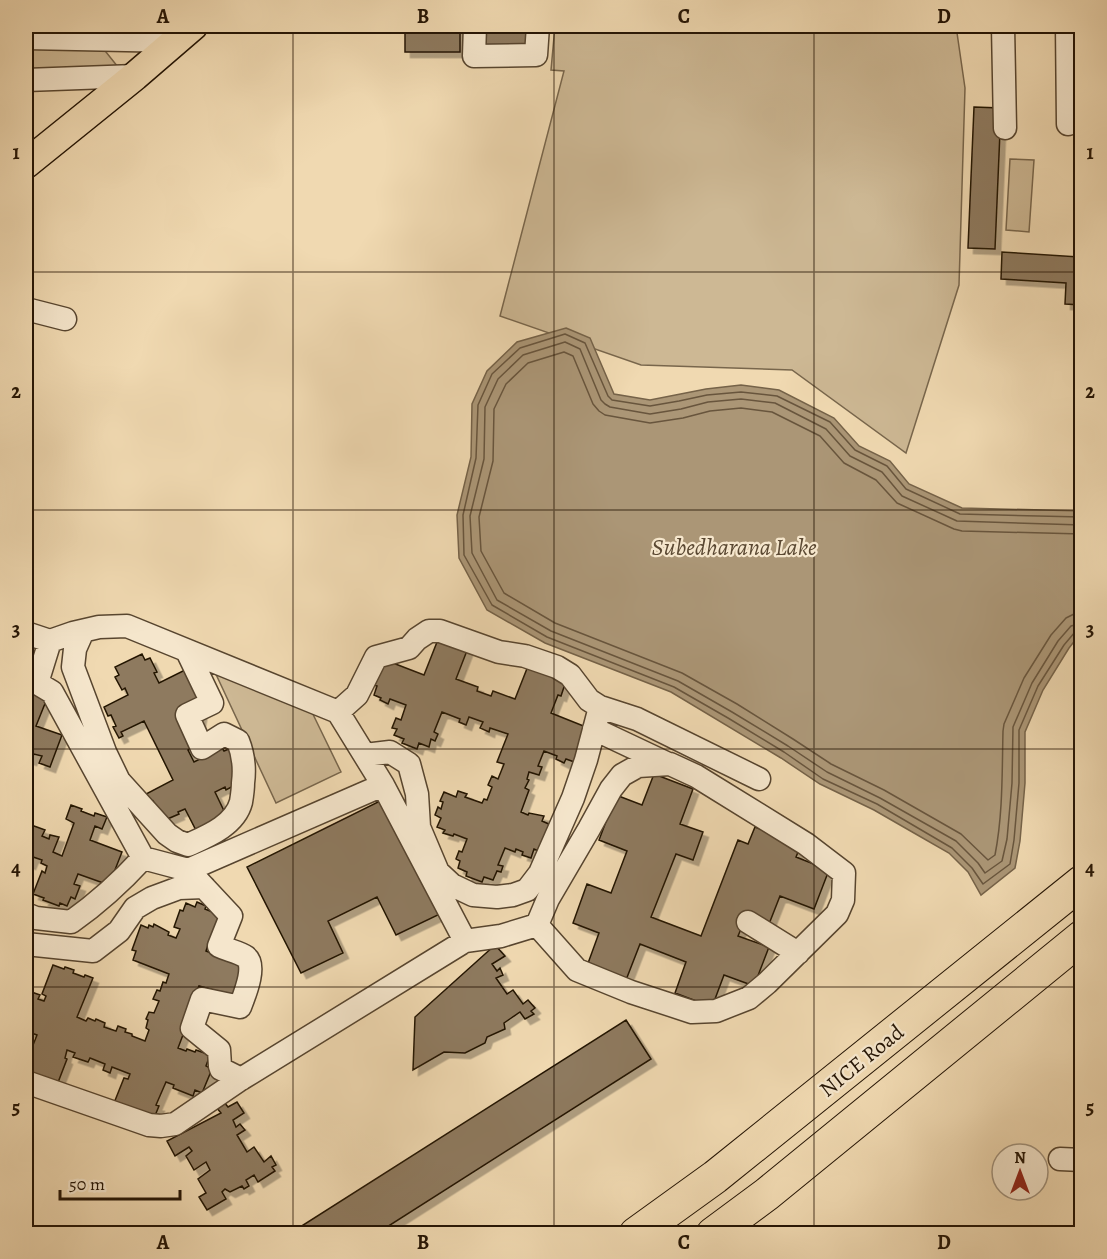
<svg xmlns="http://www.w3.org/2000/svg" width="1107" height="1259" viewBox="0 0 1107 1259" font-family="Alegreya,serif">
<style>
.green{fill:#cdb894;stroke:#78664c;stroke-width:1.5}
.water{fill:#ab9676;stroke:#756248;stroke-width:1.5}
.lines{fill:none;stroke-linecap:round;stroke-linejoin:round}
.shore{stroke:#68553d;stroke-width:1.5}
.building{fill:#8e7a5e;stroke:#241404;stroke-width:1.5;filter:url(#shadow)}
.minor-casing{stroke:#57452f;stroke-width:25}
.major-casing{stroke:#241404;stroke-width:31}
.highway-casing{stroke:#241404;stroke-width:35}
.minor{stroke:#f5e6cc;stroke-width:22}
.major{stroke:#f0d9b1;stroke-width:28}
.highway{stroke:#f0d9b1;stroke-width:33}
.grid{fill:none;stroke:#241404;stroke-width:1.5;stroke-opacity:0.55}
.labels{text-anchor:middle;stroke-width:4.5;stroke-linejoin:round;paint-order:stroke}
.street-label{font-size:22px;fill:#241404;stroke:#f5e6cc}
.water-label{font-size:24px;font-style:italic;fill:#5a4832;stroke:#f5e6cc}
.neatline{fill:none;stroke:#241404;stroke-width:2}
.grid-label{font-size:20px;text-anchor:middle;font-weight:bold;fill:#241404}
</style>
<defs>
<filter id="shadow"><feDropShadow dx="5.5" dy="5.5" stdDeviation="0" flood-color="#0004"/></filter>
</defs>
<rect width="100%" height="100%" fill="#f0d9b1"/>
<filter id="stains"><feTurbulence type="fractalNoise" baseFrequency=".00333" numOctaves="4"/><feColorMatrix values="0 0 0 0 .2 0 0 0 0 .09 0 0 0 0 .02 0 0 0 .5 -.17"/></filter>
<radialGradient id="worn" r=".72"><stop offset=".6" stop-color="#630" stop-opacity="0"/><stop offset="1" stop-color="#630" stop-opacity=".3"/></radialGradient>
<!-- green -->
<path class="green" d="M 555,26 L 956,26 L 965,88 L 959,285 L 906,453 L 792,370 L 641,365 L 500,316 L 564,71 L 551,70 Z
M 26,47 L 102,47 L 118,67 L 26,69 Z
M 1010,159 L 1034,160 L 1029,232 L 1006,230 Z
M 214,670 L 308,704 L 341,772 L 276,803 Z"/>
<!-- water -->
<path class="water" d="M 566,328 L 590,338 L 614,394 L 650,400 L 706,389 L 741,385 L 779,390 L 834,418 L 859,446 L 890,461 L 909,484 L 962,508 L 1081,511 L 1081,633 L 1069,648 L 1043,690 L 1025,732 L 1025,783 L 1020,841 L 1015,868 L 981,895 L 968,872 L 949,853 L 914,833 L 874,810 L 820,784 L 781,758 L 671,692 L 545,643 L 487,610 L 459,558 L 457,515 L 471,457 L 472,404 L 487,371 L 517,342 Z"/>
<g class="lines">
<!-- shore -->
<path class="shore" d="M 1082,517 L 960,514 L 906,489 L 887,466 L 855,450 L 830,422 L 777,396 L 741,392 L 707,395 L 679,401 L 650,406 L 612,400 L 608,396 L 585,343 L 565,334 L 520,348 L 492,374 L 478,405 L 476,458 L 463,515 L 464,555 L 492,605 L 547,637 L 674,687 L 728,718 L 784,752 L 823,779 L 877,804 L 952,848 L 972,868 L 983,884 L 1010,864 L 1014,840 L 1019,783 L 1019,730 L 1038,686 L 1064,645 L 1075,632 L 1082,630
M 1082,525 L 957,521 L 902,496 L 882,472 L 850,456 L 826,429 L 775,403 L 741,399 L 708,402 L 681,409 L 650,414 L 610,407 L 605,404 L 601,400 L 580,349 L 565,342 L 523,355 L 498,379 L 485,407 L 484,459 L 470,516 L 472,553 L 497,600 L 551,631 L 678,681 L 732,712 L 788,746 L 827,772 L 880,798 L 956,841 L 978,863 L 985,873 L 1002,861 L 1007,839 L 1012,783 L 1013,727 L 1032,683 L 1058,641 L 1071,626 L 1082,623
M 1082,534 L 962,531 L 954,529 L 897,503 L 876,480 L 844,463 L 820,436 L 772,412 L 741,408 L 710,411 L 683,418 L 650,423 L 605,415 L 599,411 L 593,404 L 573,356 L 564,352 L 528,363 L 506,384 L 494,409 L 493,461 L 479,517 L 481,551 L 504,593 L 555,623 L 682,673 L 737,704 L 793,739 L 831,764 L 884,790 L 961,834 L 988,860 L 995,855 C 1003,814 1002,772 1003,731 L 1004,724 L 1024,678 L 1051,635 L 1066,618 L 1074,614 L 1082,614"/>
</g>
<!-- building -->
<path class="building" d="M 405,26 L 460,26 L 460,52 L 405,52 Z
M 484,26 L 529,26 L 529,45 L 484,45 Z
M 974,107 L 1001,108 L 995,249 L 968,248 Z
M 1080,237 L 1082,237 L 1082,305 L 1065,304 L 1066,283 L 1001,279 L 1002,252 L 1079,257 Z
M 439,637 L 468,648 L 456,679 L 478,687 L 477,691 L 491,696 L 493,691 L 515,699 L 528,666 L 566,681 L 561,696 L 558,695 L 551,713 L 586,727 L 577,763 L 566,759 L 564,763 L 556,759 L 557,756 L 544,751 L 538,766 L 542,767 L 539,775 L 529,772 L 527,779 L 529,780 L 525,788 L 529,790 L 521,812 L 528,815 L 529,813 L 544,816 L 542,821 L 551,825 L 541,852 L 534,849 L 531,858 L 522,855 L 523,852 L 516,849 L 515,852 L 505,848 L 498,865 L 503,866 L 501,872 L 497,871 L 493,880 L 484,877 L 482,882 L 466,876 L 467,872 L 458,868 L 460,861 L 456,859 L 459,851 L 462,852 L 467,839 L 454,834 L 453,836 L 443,833 L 445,830 L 437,827 L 441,818 L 435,815 L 438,807 L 441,809 L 443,802 L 440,801 L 444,792 L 456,797 L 458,791 L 467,794 L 465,797 L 482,803 L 484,799 L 487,800 L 492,787 L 488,785 L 492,776 L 498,779 L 504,764 L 497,762 L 508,734 L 490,728 L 489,732 L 480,728 L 483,722 L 469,717 L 466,725 L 459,722 L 460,719 L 442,712 L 434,732 L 438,734 L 435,741 L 431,739 L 429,747 L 419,743 L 417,749 L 402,743 L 404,739 L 394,735 L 397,729 L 392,728 L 396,718 L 401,720 L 406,705 L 390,699 L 388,704 L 380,700 L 381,698 L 374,695 L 377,686 L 370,684 L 380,658 L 424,675 Z
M 142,654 L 145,660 L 150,658 L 157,672 L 154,673 L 159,683 L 189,668 L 204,697 L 196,746 L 188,750 L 194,762 L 222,748 L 224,751 L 231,748 L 237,784 L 226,790 L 225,787 L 215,792 L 226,815 L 200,838 L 185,809 L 178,812 L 179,814 L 165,820 L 159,812 L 153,801 L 151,803 L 146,794 L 173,780 L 144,721 L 121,732 L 123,736 L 119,738 L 113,727 L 116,726 L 111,715 L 108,716 L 104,707 L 128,695 L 125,688 L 122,690 L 115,677 L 119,675 L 115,667 Z
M 26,692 L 48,696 L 36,726 L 62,735 L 50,767 L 39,763 L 42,756 L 34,754 L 31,760 L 26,758 Z
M 654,774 L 693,789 L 680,824 L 703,832 L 693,860 L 676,854 L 651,917 L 701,936 L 738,840 L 748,844 L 755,827 L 801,845 L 796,857 L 829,870 L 814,909 L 780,896 L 769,924 L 747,915 L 738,936 L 769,947 L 754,986 L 724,975 L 712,1007 L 675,993 L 686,962 L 640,944 L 626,980 L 587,966 L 599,933 L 573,923 L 587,884 L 611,893 L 627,851 L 599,840 L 616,795 L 642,805 Z
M 382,800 L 440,914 L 396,935 L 377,897 L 328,921 L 343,953 L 301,973 L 247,867 Z
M 71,805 L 82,809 L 81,811 L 94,816 L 95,813 L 107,817 L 102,829 L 95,826 L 90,840 L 122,852 L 109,885 L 78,874 L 74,884 L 80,886 L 75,899 L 71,897 L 67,906 L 60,903 L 59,906 L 43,900 L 44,898 L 33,894 L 42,871 L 45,873 L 47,866 L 41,863 L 42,860 L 33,857 L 30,864 L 26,862 L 26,823 L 45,830 L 42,836 L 49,839 L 50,835 L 59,837 L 53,852 L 62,856 L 74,823 L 66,819 Z
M 197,902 L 206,906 L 205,909 L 225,917 L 210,939 L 206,951 L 219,956 L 243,961 L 235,996 L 199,986 L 195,997 L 197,998 L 178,1048 L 186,1051 L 187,1049 L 195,1052 L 196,1050 L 210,1055 L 206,1066 L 212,1069 L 202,1093 L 195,1090 L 193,1096 L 173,1088 L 174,1085 L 166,1082 L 156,1105 L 159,1106 L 154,1118 L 114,1103 L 124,1078 L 128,1079 L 130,1074 L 112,1067 L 110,1073 L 103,1070 L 105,1064 L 90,1058 L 88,1062 L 73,1057 L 75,1053 L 67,1050 L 65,1058 L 67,1059 L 57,1085 L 26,1077 L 26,1054 L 30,1044 L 33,1045 L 37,1035 L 26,1031 L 26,1033 L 26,990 L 40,995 L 38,999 L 44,1001 L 46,996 L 42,994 L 53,965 L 64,969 L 65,967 L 74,970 L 73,973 L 84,977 L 85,975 L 93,978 L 77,1017 L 86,1021 L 88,1018 L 95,1021 L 96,1019 L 105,1023 L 104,1027 L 116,1031 L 118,1026 L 126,1029 L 125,1032 L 132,1034 L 132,1036 L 145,1041 L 149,1030 L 146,1028 L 148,1020 L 146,1019 L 149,1012 L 154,1013 L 159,1001 L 153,999 L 157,990 L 160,991 L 163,982 L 166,983 L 169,974 L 133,960 L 136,951 L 132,950 L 141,925 L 148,928 L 149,925 L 153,927 L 154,924 L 169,932 L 168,935 L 176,938 L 180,929 L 174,927 L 180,910 L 183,911 L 186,903 L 195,907 Z
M 495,945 L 505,956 L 492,964 L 497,971 L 500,968 L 503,975 L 496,978 L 507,994 L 513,990 L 523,1004 L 528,1000 L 535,1008 L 531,1011 L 534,1014 L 525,1019 L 520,1012 L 504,1023 L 505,1029 L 487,1037 L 485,1043 L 465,1053 L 444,1052 L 413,1070 L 415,1017 Z
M 626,1020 L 651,1059 L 376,1234 L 289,1234 Z
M 224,1102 L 228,1107 L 237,1102 L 244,1113 L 233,1120 L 236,1127 L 240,1124 L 245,1130 L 237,1135 L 247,1152 L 254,1147 L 264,1162 L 271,1156 L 276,1165 L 272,1167 L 275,1171 L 258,1182 L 254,1175 L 246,1180 L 249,1186 L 244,1189 L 242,1186 L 230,1192 L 225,1189 L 222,1192 L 226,1199 L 207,1210 L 199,1197 L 206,1193 L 198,1179 L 210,1170 L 206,1162 L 194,1170 L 186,1156 L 192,1151 L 189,1147 L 175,1156 L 167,1141 L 221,1113 L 216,1107 Z"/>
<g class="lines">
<!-- minor casing -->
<g class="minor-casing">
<path id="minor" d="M 475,26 L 474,56 L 536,55 L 538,26
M 1003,26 L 1005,128
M 1067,26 L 1068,124
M 26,38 L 176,41
M 26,80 L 135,76
M 26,309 L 65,319
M 83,631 L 75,649 L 73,667 L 105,752 L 119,781 L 167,834 L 177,841 L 188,845 C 208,836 235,825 241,802 C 242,796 243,789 243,783 C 245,768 244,756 238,741 L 224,734 L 202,748 L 187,715 L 212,703 L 187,651
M 26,633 L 50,641 L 73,633 L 99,627 L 127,626 L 338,712 L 383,785 L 465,941
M 26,680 L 37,683 L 52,692 L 143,858 L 188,870 L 231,916 L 219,946 C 227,950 239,952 246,957 C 257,966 244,996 240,1007 L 202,999 L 192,1028 L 219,1050 L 220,1066 L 221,1069 L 241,1079
M 37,683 L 50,641
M 338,712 L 357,695 L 376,657 L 409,648 L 417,639 L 429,631 L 440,631 L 499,652 L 525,656 L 557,667 L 570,675 L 589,700 L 600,707 L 637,719 L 759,779
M 594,729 L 666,763
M 365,755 L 390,752 L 409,764 L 417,794 L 419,827 L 438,872 L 452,885 L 473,895 L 497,897 L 513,895 L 527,890 L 540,873 L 573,798 L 586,760 L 600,707
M 188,870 L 383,785
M 26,914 L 36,918 L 71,922 C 98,903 121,882 143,858
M 748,922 L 798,953
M 26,944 L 93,951 L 119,931 L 135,908 L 152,898 L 179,888 L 204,887
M 26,1082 L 149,1125 L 161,1126 L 175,1124 L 241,1079 L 465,941 L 501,936 L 537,925 L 548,899 L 589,829 L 611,789 L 622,775 L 638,766 L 670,764 L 696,776 L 806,844 L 844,873 L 843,900 L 837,914 L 767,983 L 749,998 L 716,1011 L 692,1012 L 631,992 L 577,970 L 537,925
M 1060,1159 L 1082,1160"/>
</g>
<!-- major casing -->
<g class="major-casing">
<path id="major" d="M 26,164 L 135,76 L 193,26"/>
</g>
<!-- highway casing -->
<g class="highway-casing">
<path id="highway" d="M 636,1234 L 715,1177 L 1082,882
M 713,1234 L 767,1194 L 1082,937"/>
</g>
<!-- minor -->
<use href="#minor" class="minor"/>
<!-- major -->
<use href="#major" class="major"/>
<!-- highway -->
<use href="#highway" class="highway"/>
</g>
<!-- grid -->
<path class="grid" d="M 293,26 L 293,1234M 554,26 L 554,1234M 814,26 L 814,1234M 26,272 L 1082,272M 26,510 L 1082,510M 26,749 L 1082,749M 26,987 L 1082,987"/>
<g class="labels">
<!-- street labels -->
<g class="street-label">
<text transform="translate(861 1060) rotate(-39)" y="8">NICE Road</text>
</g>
<!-- water labels -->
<g class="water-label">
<text x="734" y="555">Subedharana Lake</text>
</g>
</g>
<!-- margin -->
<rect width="1107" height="1259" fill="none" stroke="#f0d9b1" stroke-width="66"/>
<!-- north arrow -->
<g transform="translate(1020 1172)"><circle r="28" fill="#f5e6cc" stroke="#a1927c" stroke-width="1.5"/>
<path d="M0-4.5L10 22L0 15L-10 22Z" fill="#8f2418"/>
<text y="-9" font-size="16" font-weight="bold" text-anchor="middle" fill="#241404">N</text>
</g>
<!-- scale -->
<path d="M60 1190v9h120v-9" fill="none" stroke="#241404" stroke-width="3"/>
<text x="69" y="1190" font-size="18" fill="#241404" stroke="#f5e6cc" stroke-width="4.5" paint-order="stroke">50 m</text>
<rect x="33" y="33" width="1041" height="1193" class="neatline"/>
<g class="grid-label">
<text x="163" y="23">A</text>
<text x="423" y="23">B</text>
<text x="684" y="23">C</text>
<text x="944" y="23">D</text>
<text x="16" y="159">1</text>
<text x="1090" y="159">1</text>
<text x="16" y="398">2</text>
<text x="1090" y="398">2</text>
<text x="16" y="636">3</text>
<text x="1090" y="636">3</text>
<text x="16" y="875">4</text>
<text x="1090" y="875">4</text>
<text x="16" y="1114">5</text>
<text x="1090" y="1114">5</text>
<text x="163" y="1249">A</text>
<text x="423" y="1249">B</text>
<text x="684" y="1249">C</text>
<text x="944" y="1249">D</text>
</g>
<rect width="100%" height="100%" filter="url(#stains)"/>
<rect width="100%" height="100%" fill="url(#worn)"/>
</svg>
